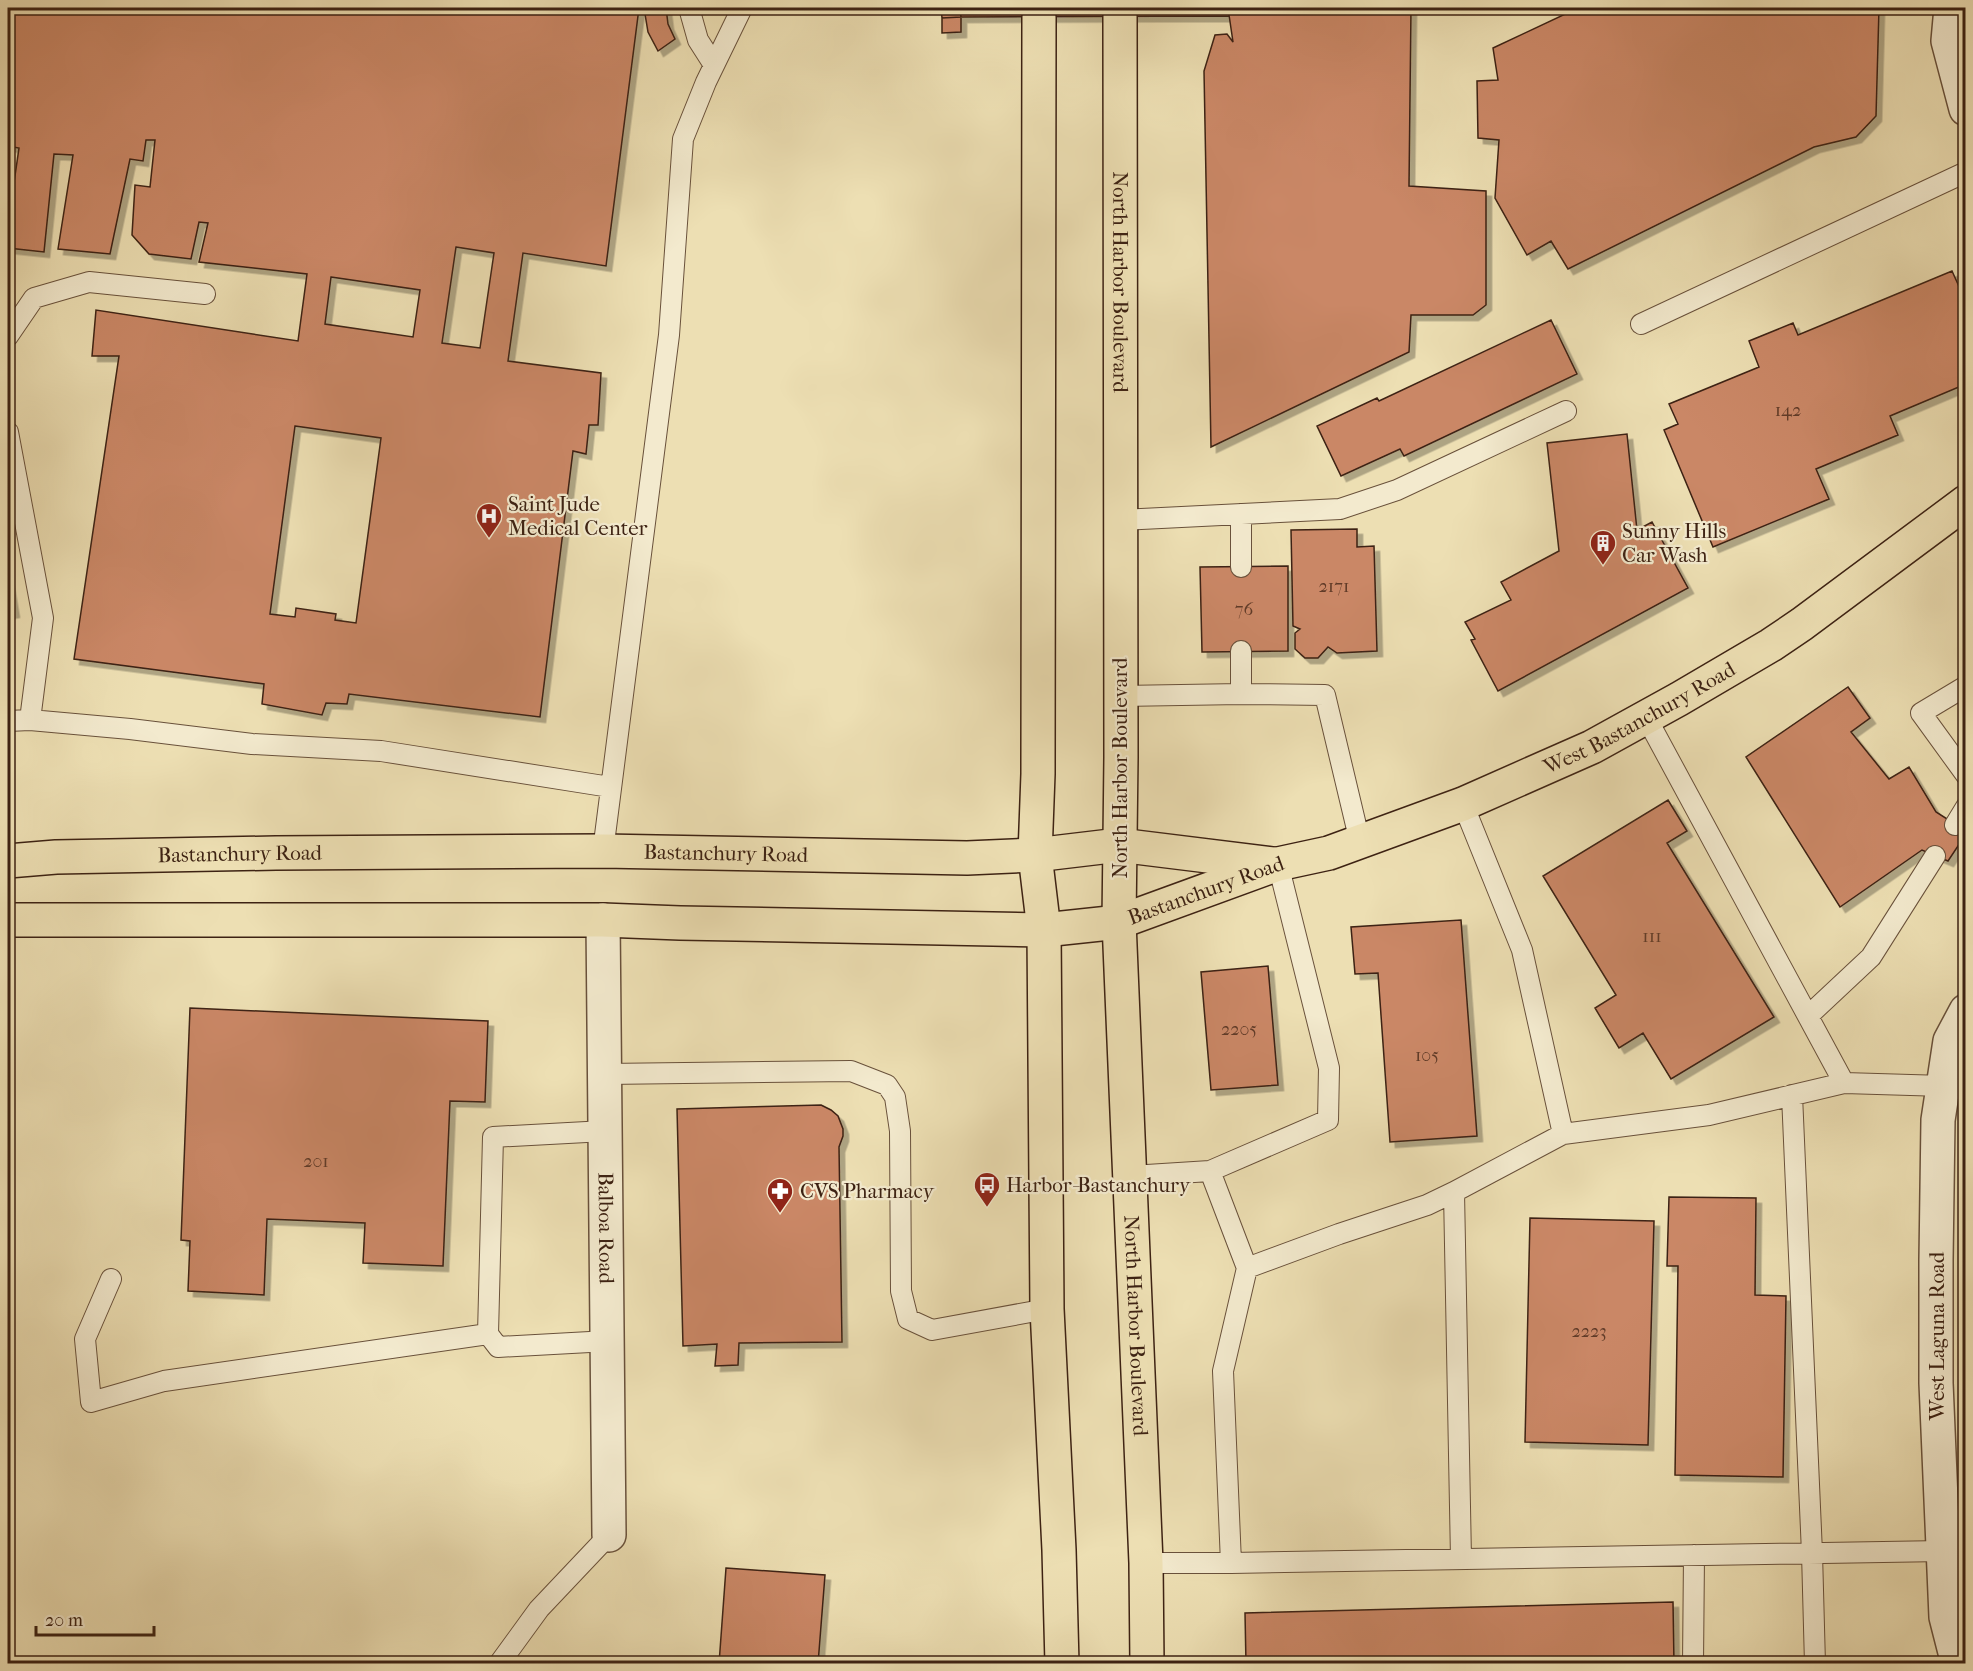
<svg xmlns="http://www.w3.org/2000/svg" width="1973" height="1671" viewBox="0 0 1973 1671" font-family="'IM FELL French Canon',serif">
<style>
.building{fill:#ca8766;stroke:#3d2213;stroke-width:1.5;fill-rule:evenodd;filter:url(#shadow)}
.lines{fill:none;stroke-linecap:round;stroke-linejoin:round}
.lane-casing{stroke:#69513b;stroke-width:22}
.street-casing{stroke:#69513b;stroke-width:36}
.primary-casing{stroke:#3d2213;stroke-width:36}
.lane{stroke:#f3eace;stroke-width:20}
.street{stroke:#f3eace;stroke-width:33}
.primary{stroke:#eddfb3;stroke-width:33}
.labels{text-anchor:middle;stroke-width:4.5;stroke-linejoin:round;paint-order:stroke}
.number-label{font-size:18px;fill:#603b28}
.street-label{font-size:21px;fill:#3d2213;stroke:#f3eace}
.poi-label{font-size:21px;fill:#3d2213;stroke:#f3eace;text-anchor:start}
</style>
<defs>
<filter id="shadow"><feDropShadow dx="5.5" dy="5.5" stdDeviation="0" flood-color="#0004"/></filter>
</defs>
<rect width="100%" height="100%" fill="#eddfb3"/>
<filter id="stains"><feTurbulence type="fractalNoise" baseFrequency=".00333" numOctaves="4"/><feColorMatrix values="0 0 0 0 .2 0 0 0 0 .09 0 0 0 0 .02 0 0 0 .5 -.17"/></filter>
<radialGradient id="worn" r=".72"><stop offset=".6" stop-color="#630" stop-opacity="0"/><stop offset="1" stop-color="#630" stop-opacity=".3"/></radialGradient>
<!-- building -->
<path class="building" d="M 8,8 L 639,8 L 606,266 L 523,253 L 508,361 L 601,373 L 598,425 L 589,425 L 586,454 L 573,451 L 540,717 L 349,694 L 347,704 L 326,703 L 322,715 L 262,704 L 264,684 L 74,659 L 119,356 L 92,356 L 96,310 L 298,341 L 307,274 L 199,262 L 208,223 L 199,222 L 191,259 L 149,254 L 132,235 L 135,185 L 150,187 L 155,140 L 146,140 L 143,161 L 130,159 L 110,254 L 58,249 L 73,155 L 54,154 L 44,252 L 8,248 L 8,224 L 19,148 L 8,146 ZM 456,247 L 494,253 L 480,348 L 442,343 ZM 331,277 L 420,290 L 413,337 L 325,324 ZM 295,426 L 381,438 L 356,623 L 335,620 L 336,614 L 296,608 L 295,617 L 270,614 Z
M 644,8 L 666,8 L 668,24 L 675,39 L 658,51 L 648,32 Z
M 941,8 L 960,8 L 961,17 L 942,18 Z
M 960,8 L 1228,8 L 1229,16 L 961,17 Z
M 1228,8 L 1411,8 L 1409,186 L 1486,191 L 1486,305 L 1473,315 L 1411,315 L 1409,352 L 1211,447 L 1204,71 L 1215,35 L 1227,34 L 1233,42 Z
M 1578,8 L 1879,8 L 1876,116 L 1856,137 L 1814,147 L 1568,269 L 1551,241 L 1527,255 L 1495,198 L 1499,140 L 1478,138 L 1477,81 L 1498,80 L 1493,48 Z
M 961,17 L 961,32 L 942,33 L 942,18 Z
M 1952,271 L 1966,302 L 1966,384 L 1890,416 L 1898,435 L 1816,469 L 1829,499 L 1713,547 L 1664,430 L 1678,424 L 1669,404 L 1759,367 L 1749,341 L 1793,323 L 1798,335 Z
M 1551,320 L 1577,374 L 1404,456 L 1400,449 L 1341,476 L 1317,426 L 1377,398 L 1379,401 Z
M 1627,434 L 1637,530 L 1652,522 L 1688,588 L 1498,691 L 1471,640 L 1475,639 L 1465,622 L 1511,600 L 1501,582 L 1559,551 L 1547,443 Z
M 1357,529 L 1357,547 L 1374,546 L 1377,651 L 1337,653 L 1328,647 L 1318,658 L 1305,658 L 1295,649 L 1295,633 L 1300,629 L 1293,626 L 1291,530 Z
M 1288,566 L 1288,651 L 1202,652 L 1200,567 Z
M 8,577 L 14,612 L 8,613 Z
M 1848,687 L 1870,718 L 1851,732 L 1889,779 L 1909,767 L 1936,812 L 1966,831 L 1966,834 L 1948,861 L 1922,850 L 1840,907 L 1746,757 Z
M 1668,800 L 1687,831 L 1667,843 L 1774,1017 L 1671,1079 L 1643,1033 L 1619,1048 L 1595,1008 L 1616,995 L 1543,876 Z
M 1461,920 L 1477,1136 L 1390,1142 L 1378,973 L 1355,974 L 1351,927 Z
M 1268,966 L 1278,1085 L 1211,1090 L 1201,972 Z
M 190,1008 L 488,1021 L 485,1102 L 450,1101 L 443,1266 L 363,1263 L 365,1223 L 267,1219 L 264,1295 L 188,1291 L 190,1241 L 181,1240 Z
M 821,1105 L 831,1110 L 838,1116 L 843,1129 L 843,1136 L 839,1147 L 842,1342 L 739,1343 L 738,1365 L 715,1366 L 717,1344 L 683,1346 L 677,1109 Z
M 1669,1197 L 1756,1198 L 1755,1295 L 1786,1296 L 1783,1477 L 1675,1475 L 1678,1266 L 1667,1266 Z
M 1530,1218 L 1654,1221 L 1648,1445 L 1525,1442 Z
M 726,1568 L 825,1575 L 818,1664 L 719,1664 Z
M 1673,1602 L 1674,1664 L 1246,1664 L 1245,1613 Z"/>
<g class="lines">
<!-- lane casing -->
<g class="lane-casing">
<path id="lane" d="M 689,8 L 698,40 L 714,65
M 1641,324 L 1966,172
M 8,336 L 34,298 L 89,282 L 205,294
M 8,432 L 43,618 L 30,720
M 1241,514 L 1241,567
M 1121,520 L 1340,509 L 1397,490 L 1566,411
M 1241,651 L 1241,694 L 1325,695 L 1360,842
M 1966,686 L 1921,713 L 1966,775
M 1121,696 L 1241,694
M 1646,717 L 1844,1083
M 8,721 L 30,720 L 130,729 L 252,744 L 381,751 L 610,787
M 1955,825 L 1966,807
M 603,851 L 669,335 L 683,139 L 706,82 L 742,8
M 1808,1016 L 1871,957 L 1935,856
M 605,1074 L 851,1071 L 887,1085 L 895,1097 L 900,1131 L 901,1291 L 908,1319 L 932,1330 L 1047,1309
M 1792,1095 L 1812,1553 L 1815,1664
M 1563,1134 L 1709,1115 L 1844,1083 L 1944,1086
M 1210,1171 L 1247,1268 L 1223,1371 L 1231,1563 L 1943,1551
M 1131,1176 L 1210,1171 L 1328,1120 L 1329,1068 L 1278,864
M 1454,1192 L 1461,1559
M 1247,1268 L 1339,1234 L 1427,1205 L 1454,1192 L 1563,1134 L 1522,950 L 1463,804
M 111,1279 L 85,1339 L 91,1402 L 164,1381 L 488,1334 L 493,1137 L 605,1131
M 488,1334 L 498,1347 L 608,1341
M 1146,1563 L 1231,1563
M 499,1664 L 539,1609 L 609,1535
M 1693,1664 L 1694,1555"/>
</g>
<!-- street casing -->
<g class="street-casing">
<g id="street">
<path d="M 1951,8 L 1948,41 L 1966,109"/>
<path id="s1" d="M 603,920 L 609,1535"/>
<path d="M 1958,1664 L 1946,1617 L 1936,1383 L 1936,1260 L 1938,1120 L 1950,1041 L 1966,1011"/>
</g>
</g>
<!-- primary casing -->
<g class="primary-casing">
<g id="primary">
<path id="s2" d="M 1120,16 L 1121,757 L 1119,922 L 1146,1563 L 1147,1664"/>
<path d="M 1039,17 L 1038,774 L 1035,855 L 1044,930 L 1047,1309 L 1059,1550 L 1062,1664"/>
<path id="s3" d="M 8,861 L 56,857 L 276,853 L 603,851 L 967,858 L 1035,855 L 1119,845 L 1273,864"/>
<path id="s4" d="M 8,920 L 603,920 L 680,923 L 1044,930 L 1119,922 L 1278,864 L 1329,853 L 1463,804 L 1592,747 L 1679,699 L 1771,645 L 1802,624 L 1966,502"/>
</g>
</g>
<!-- lane -->
<use href="#lane" class="lane"/>
<!-- street -->
<use href="#street" class="street"/>
<!-- primary -->
<use href="#primary" class="primary"/>
</g>
<!-- icons -->
<defs>
<g id="hospital-pin" transform="scale(1.35)"><path d="M0 17L-7.5 6A9.5 9.5 0 1 1 7.5 6Z" fill="#8f2418" stroke="#f3eace"/><path d="M-5-5h3v3.5h4V-5h3V5h-3V1.5h-4V5h-3Z" fill="#fff"/></g>
<g id="building-pin" transform="scale(1.35)"><path d="M0 17L-7.5 6A9.5 9.5 0 1 1 7.5 6Z" fill="#8f2418" stroke="#f3eace"/><path d="M-4-6H4V6H1V3H-1V6H-4ZM-2.5-4.3h1.7v1.8h-1.7ZM.8-4.3h1.7v1.8H.8ZM-2.5-1h1.7V.8h-1.7ZM.8-1h1.7V.8H.8Z" fill="#fff"/></g>
<g id="bus-pin" transform="scale(1.35)"><path d="M0 17L-7.5 6A9.5 9.5 0 1 1 7.5 6Z" fill="#8f2418" stroke="#f3eace"/><path d="M-5-6H5V4H4V6H2V4H-2V6H-4V4H-5ZM-3.5-4V0h7V-4ZM-3.5 1.2v1.5H-2V1.2ZM2 1.2v1.5H3.5V1.2Z" fill="#fff"/></g>
<g id="pharmacy-pin" transform="scale(1.35)"><path d="M0 17L-7.5 6A9.5 9.5 0 1 1 7.5 6Z" fill="#8f2418" stroke="#f3eace"/><path d="M-2-6h4v4h4v4h-4v4h-4v-4h-4v-4h4Z" fill="#fff"/></g>
</defs>
<g fill-rule="evenodd">
<use href="#hospital-pin" x="489" y="516"/>
<use href="#building-pin" x="1603" y="543"/>
<use href="#bus-pin" x="987" y="1185"/>
<use href="#pharmacy-pin" x="780" y="1191"/>
</g>
<g class="labels">
<!-- number labels -->
<g class="number-label">
<text x="1788" y="416">142</text>
<text x="1334" y="592">2171</text>
<text x="1244" y="615">76</text>
<text x="1652" y="942">111</text>
<text x="1239" y="1035">2205</text>
<text x="1427" y="1061">105</text>
<text x="316" y="1167">201</text>
<text x="1589" y="1337">2223</text>
</g>
<!-- street labels -->
<g class="street-label">
<text dy="7" stroke="none"><textPath href="#s2" startOffset="266">North Harbor Boulevard</textPath></text>
<text dy="7" stroke="none"><textPath href="#s4" startOffset="1672">West Bastanchury Road</textPath></text>
<text transform="translate(1120 768) rotate(-90)" y="7">North Harbor Boulevard</text>
<text dy="7" stroke="none"><textPath href="#s3" startOffset="718">Bastanchury Road</textPath></text>
<text dy="7" stroke="none"><textPath href="#s3" startOffset="232">Bastanchury Road</textPath></text>
<text dy="7" stroke="none"><textPath href="#s4" startOffset="1204">Bastanchury Road</textPath></text>
<text dy="7" stroke="none"><textPath href="#s1" startOffset="308">Balboa Road</textPath></text>
<text dy="7" stroke="none"><textPath href="#s2" startOffset="1310">North Harbor Boulevard</textPath></text>
<text transform="translate(1937 1336) rotate(-90)" y="7">West Laguna Road</text>
</g>
<!-- poi labels -->
<g class="poi-label">
<text x="508" y="511">Saint Jude<tspan x="508" dy="24">Medical Center</tspan></text>
<text x="1622" y="538">Sunny Hills<tspan x="1622" dy="24">Car Wash</tspan></text>
<text x="1006" y="1192">Harbor-Bastanchury</text>
<text x="800" y="1198">CVS Pharmacy</text>
</g>
</g>
<!-- margin -->
<rect width="1973" height="1671" fill="none" stroke="#eddfb3" stroke-width="30"/>
<rect x="9" y="9" width="1955" height="1653" fill="none" stroke="#3d2213" stroke-width="3"/>
<rect x="15" y="15" width="1943" height="1641" fill="none" stroke="#3d2213" stroke-width="1.5"/>
<!-- scale -->
<path d="M36 1626v9h118v-9" fill="none" stroke="#3d2213" stroke-width="3"/>
<text x="45" y="1626" font-size="18" fill="#3d2213" stroke="#f3eace" stroke-width="4.5" paint-order="stroke">20 m</text>
<rect width="100%" height="100%" filter="url(#stains)"/>
<rect width="100%" height="100%" fill="url(#worn)"/>
</svg>
